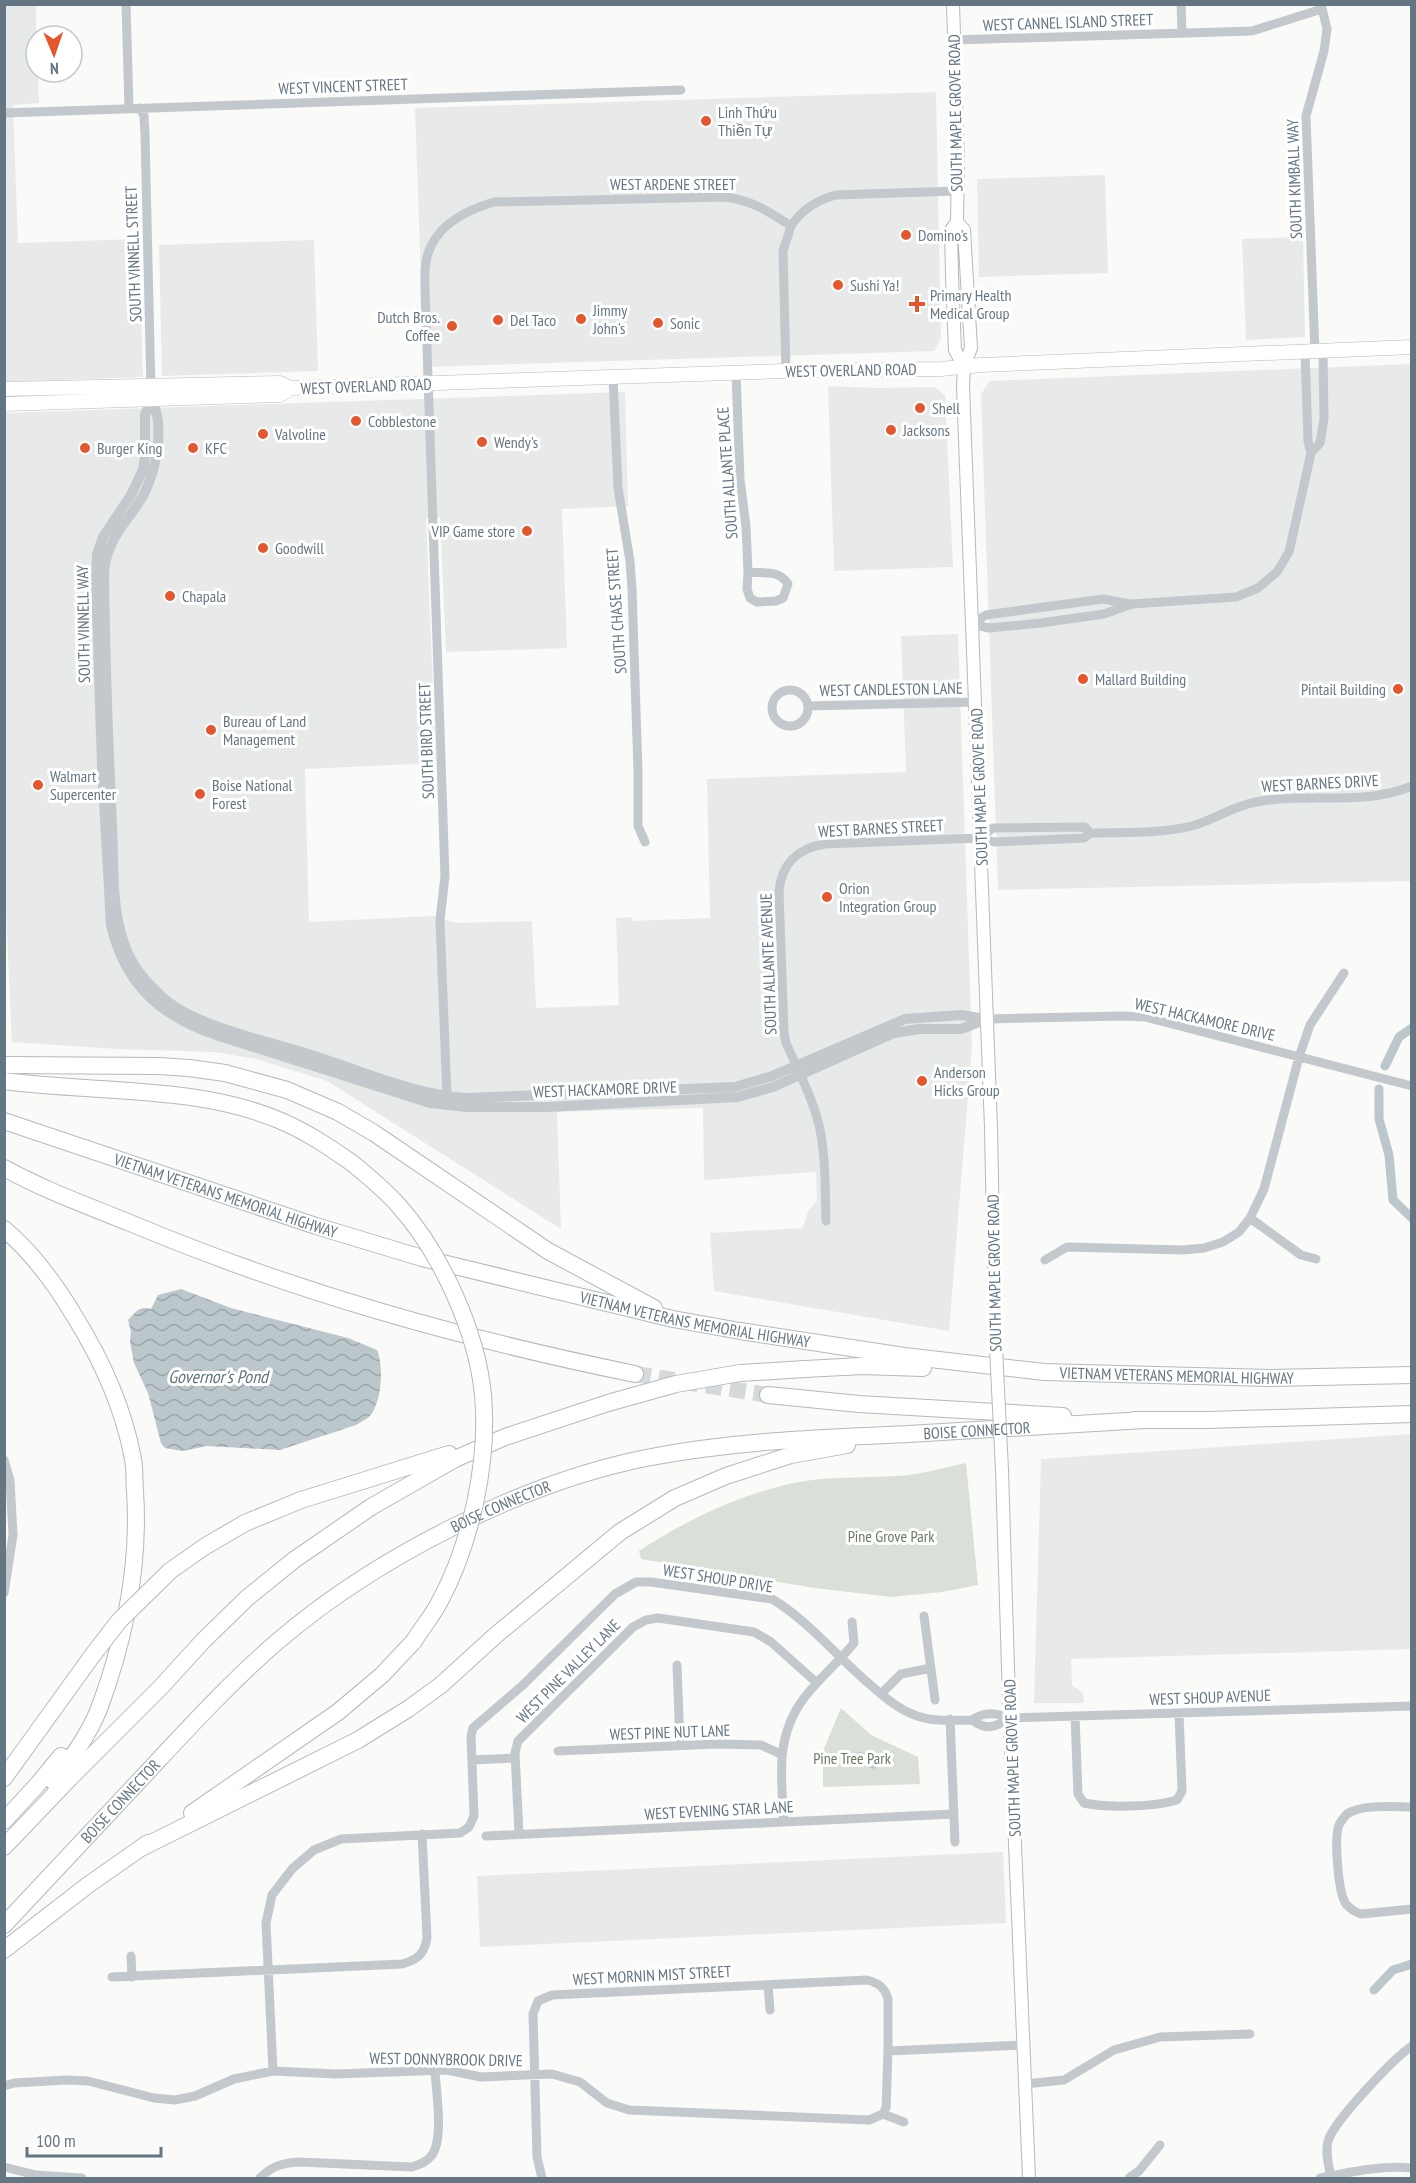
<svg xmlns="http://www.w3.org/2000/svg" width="1416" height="2183" viewBox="0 0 1416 2183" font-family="'PT Sans Narrow',sans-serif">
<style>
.built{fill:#e8e9e9}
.green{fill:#dadfd7}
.water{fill:url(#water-waves)}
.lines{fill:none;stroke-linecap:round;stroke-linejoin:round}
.canal{stroke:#bbc7cb;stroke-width:9}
.motorway-tunnel{stroke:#d5d9db;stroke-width:16;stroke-dasharray:16 8;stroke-linecap:butt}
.secondary-casing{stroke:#b3babf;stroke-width:14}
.primary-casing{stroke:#b5babe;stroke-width:15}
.motorway-casing{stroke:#b4b9bd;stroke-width:18}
.minor{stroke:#c3c8cc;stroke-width:9}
.tertiary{stroke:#c3c8cc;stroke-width:10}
.secondary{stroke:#fff;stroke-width:12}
.primary{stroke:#fff;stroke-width:14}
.motorway{stroke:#fff;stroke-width:16}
.secondary-bridge-casing{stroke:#b3babf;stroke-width:14;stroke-linecap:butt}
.motorway-bridge-casing{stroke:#b4b9bd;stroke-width:18;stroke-linecap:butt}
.secondary-bridge{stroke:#fff;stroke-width:12}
.motorway-bridge{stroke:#fff;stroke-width:16}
.poi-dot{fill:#e4572e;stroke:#fff;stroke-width:2}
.labels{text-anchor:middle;stroke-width:6;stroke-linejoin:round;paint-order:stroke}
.street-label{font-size:16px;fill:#657683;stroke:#fff}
.poi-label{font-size:16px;fill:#657683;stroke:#fff;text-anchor:start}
.park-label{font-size:16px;fill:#687a64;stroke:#fff}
.water-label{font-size:18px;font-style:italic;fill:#60757c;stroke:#fff}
</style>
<defs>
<pattern id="water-waves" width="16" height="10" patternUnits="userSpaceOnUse" patternTransform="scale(1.5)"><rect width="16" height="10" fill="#bbc7cb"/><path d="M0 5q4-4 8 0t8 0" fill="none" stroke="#9ca6aa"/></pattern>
</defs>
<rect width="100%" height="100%" fill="#fafaf8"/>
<!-- built -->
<path class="built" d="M 4,5 L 36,5 L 36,72 L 38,72 L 39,103 L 13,105 L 18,243 L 139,239 L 143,377 L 5,382 Z
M 936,92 L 941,338 L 934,351 L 424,367 L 415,108 Z
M 1105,175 L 1108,273 L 979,277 L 977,179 Z
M 1303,237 L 1305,337 L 1246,340 L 1242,239 Z
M 314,240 L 318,371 L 162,376 L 159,245 Z
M 1411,364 L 1411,881 L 998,890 L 981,394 L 990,381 Z
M 828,386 L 876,388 L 934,387 L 945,395 L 953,567 L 834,571 Z
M 625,392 L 628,506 L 562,509 L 567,648 L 446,652 L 440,517 L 426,518 L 436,763 L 305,769 L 309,922 L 433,916 L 457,923 L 532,921 L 536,1008 L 619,1005 L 616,918 L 631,917 L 632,921 L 710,918 L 707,779 L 906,772 L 901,636 L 958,634 L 972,1046 L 949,1331 L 714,1291 L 710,1233 L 803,1228 L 808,1211 L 817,1201 L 816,1172 L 704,1180 L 703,1108 L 557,1112 L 561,1229 L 327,1081 L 256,1059 L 214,1052 L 117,1049 L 12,1042 L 6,912 L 4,911 L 4,413 Z
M 1411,1434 L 1411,1649 L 1071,1659 L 1072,1685 L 1083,1693 L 1084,1703 L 1034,1703 L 1041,1459 Z
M 1003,1852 L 1006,1923 L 480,1947 L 477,1876 Z"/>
<!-- green -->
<path class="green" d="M 966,1463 L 978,1585 L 942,1592 L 891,1597 L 815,1588 L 641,1559 L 639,1551 C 685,1521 734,1497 789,1484 C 827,1475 868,1479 908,1475 C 927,1473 946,1467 966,1463 Z
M 841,1708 L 871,1735 L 918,1757 L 920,1784 L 823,1787 L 823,1751 Z"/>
<!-- water -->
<path class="water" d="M 181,1289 L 231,1308 L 348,1338 L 377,1350 C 384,1366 382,1403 369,1417 C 366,1420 360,1422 356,1425 L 280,1450 L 207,1446 L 182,1451 L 165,1448 L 161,1443 L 148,1393 L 134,1363 L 130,1342 L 131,1332 L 128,1320 C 135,1313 139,1305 151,1309 L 158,1295 Z
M 861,1752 L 875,1759 L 877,1767 L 873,1769 L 854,1762 L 853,1758 L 856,1753 Z"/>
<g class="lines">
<!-- canal -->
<path class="canal" d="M 1385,1066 L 1399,1037 L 1412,1028
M 1379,1089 L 1379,1119 L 1389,1155 L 1393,1200 L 1412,1218
M 1374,1990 L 1393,1970 L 1412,1964"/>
<!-- motorway-tunnel -->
<path class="motorway-tunnel" d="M 635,1374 L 768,1395"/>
<!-- secondary casing -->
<g class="secondary-casing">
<path id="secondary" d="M 953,4 L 958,162 L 957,222 L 951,230 L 952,275 L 955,350 L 964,367
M 957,222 L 964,230 L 971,348 L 964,367 L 963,386 L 991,1128 L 995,1328
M 1002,1470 L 1009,1701 L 1029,2178"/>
</g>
<!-- primary casing -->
<g class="primary-casing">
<path id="primary" d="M 4,389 L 280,383 L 291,388 L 786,371 L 941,369 L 981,365 L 1412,347
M 4,404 L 280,395 L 291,388"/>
</g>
<!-- motorway casing -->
<g class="motorway-casing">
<g id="motorway">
<path d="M 4,1065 L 159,1066 L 189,1068 L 225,1073 L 287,1090 L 338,1112 L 374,1133 L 548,1251 L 654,1308"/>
<path d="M 4,1081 C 94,1093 198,1085 281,1121 C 307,1132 329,1147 352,1163"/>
<path id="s1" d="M 4,1121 L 316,1226 L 422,1258 L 673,1319 L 740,1331 L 904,1356 L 1044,1372 L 1270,1378 L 1412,1375"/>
<path d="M 4,1168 C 44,1190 88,1206 130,1223 C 295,1292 459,1338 635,1374"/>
<path d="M 4,1229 C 33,1253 56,1285 75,1317 C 101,1359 124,1410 133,1459 C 135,1469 134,1480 135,1491 C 140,1565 125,1639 99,1709 C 88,1736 71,1759 54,1782"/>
<path d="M 805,1369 L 862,1366 L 923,1368"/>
<path d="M 768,1395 L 859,1404 L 1063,1416"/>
<path d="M 1134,1420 L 1208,1420 L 1412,1414"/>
<path d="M 170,1571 L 204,1547 L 245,1523 L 301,1500 L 449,1454"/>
<path d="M 4,1778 L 92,1656"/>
<path d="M 192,1813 L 338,1712 L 382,1675 L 414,1641"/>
<path d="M 4,1821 L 38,1784 L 61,1756"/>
<path d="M 4,1847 L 70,1778 L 160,1688 L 203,1641 L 247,1598 L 294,1560 L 371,1507 L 455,1459 L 505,1437 L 608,1403"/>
<path d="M 141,1848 L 358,1740 L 408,1709 L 441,1685 L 496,1635 L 620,1532 L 675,1498 L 726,1476 L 791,1455 L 847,1445"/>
<path id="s2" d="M 4,1925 C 49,1877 94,1829 139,1781 C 184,1733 228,1684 278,1641 C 375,1558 521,1483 646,1458 C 733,1441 820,1438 908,1434 C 987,1430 1066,1425 1145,1420"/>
<path d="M 4,1950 L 88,1885 L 148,1843"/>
</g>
</g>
<!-- minor -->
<path class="minor" d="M 126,4 L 129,108
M 1181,4 L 1182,33
M 954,40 L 1252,31 L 1322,9
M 140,108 L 144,116 L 145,134 L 151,390
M 4,113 L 681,90
M 1305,352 L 1308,441 L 1311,453 L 1320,443 L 1324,419 L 1323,352
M 1315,352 L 1306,116 L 1324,51 L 1327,29 L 1321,4
M 786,371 L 783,251 L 791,226
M 736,373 L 740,479 L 746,526 L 748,572 L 747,589 L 750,598 L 757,602 L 776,601 L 783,598 L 788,584 C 779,569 763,574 748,572
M 613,378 L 618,488 L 630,561 L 632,589 L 638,771 L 638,826 L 645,842
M 972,624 L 989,628 L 1041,623 L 1104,614 L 1132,604 L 1236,597 L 1258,588 L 1277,572 L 1289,552 L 1311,453
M 972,624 L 986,615 L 1103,599 L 1130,604
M772 708a18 18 0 1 1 36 0a18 18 0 1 1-36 0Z
M 808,706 L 976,702
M 980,838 L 993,828 L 1085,827 L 1090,833
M 987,1019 L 1122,1016 L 1145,1017 L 1412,1086
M 447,1097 L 440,920 L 445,876 L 425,290 C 425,279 424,268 427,257 C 435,226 466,210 494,202 L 726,197 C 753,201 768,211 791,226 C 802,209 817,200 836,195 L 956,191
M 1250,1218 L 1301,1255 L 1316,1259
M 826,1221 C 825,1190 826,1156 819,1125 C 812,1097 798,1070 786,1043 L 784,1032 L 779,892 C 781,865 797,848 825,844 L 980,838 L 994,842 L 1084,838 L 1090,833 C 1123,832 1159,834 1192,826 C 1214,820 1233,806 1256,802 C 1307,792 1362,807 1412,786
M 1045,1260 L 1067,1247 L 1183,1250 L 1204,1248 L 1223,1242 L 1239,1232 L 1250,1218 L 1264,1189 L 1299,1057 L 1310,1025 L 1344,973
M 4,1460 L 10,1480 L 13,1535 L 4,1593
M 924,1616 L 935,1700
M 677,1665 L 680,1745
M 881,1694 L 901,1674 L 931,1668
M 1075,1716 L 1078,1794 L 1084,1803 C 1107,1808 1154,1807 1177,1800 L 1182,1791 L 1179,1713
M 1010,1718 C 996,1727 986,1731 972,1720 C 985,1711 996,1713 1010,1718 L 1412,1706
M 950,1719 L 955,1842
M 558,1751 L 716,1744 L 761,1745 L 781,1754
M 472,1760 L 515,1758
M 1412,1807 C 1394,1807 1361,1804 1347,1814 C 1344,1817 1341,1821 1339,1825 C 1334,1838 1338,1893 1346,1904 C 1350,1909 1355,1912 1361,1914 L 1412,1909
M 784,1822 C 781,1776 775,1737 804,1698 C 819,1678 839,1662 854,1643 L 852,1622
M 519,1834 L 515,1753 L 518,1741 L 633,1627 L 646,1620 L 658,1618 L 754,1632 L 771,1642 L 817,1683
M 486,1836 L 954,1814
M 131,1956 L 132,1977
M 112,1977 L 402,1964 C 418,1960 425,1953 427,1937 L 422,1834
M 768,1985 L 770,2010
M 273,2071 L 266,1923 L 272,1895 L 292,1869 L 314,1850 L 341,1839 L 460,1833 L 469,1827 L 474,1816 L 471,1736 L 473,1728 L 523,1685 L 615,1594 L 636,1582 L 651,1582 L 772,1599 C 806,1619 837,1656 867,1682 C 882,1695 897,1709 917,1716 C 934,1722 955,1720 972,1720
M 1025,2084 L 1064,2080 L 1114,2050 L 1160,2037 L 1250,2034
M 4,2086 L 14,2083 L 67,2080 L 88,2081 L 154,2098 L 175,2100 L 195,2096 L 234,2079 L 273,2071 L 336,2074 L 447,2070 L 481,2077 L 552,2074 L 580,2082 L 607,2103 L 629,2110 L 869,2120 L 883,2114 L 886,2108 L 888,2051 L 1023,2045
M 883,2114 L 904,2122
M 4,2167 L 36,2175 L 82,2178
M 260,2178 C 272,2166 282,2163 299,2162 L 412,2167 C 420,2164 427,2162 432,2155 C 444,2138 436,2092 435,2070
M 542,2178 L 537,2157 L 533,2014 L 538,2001 L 552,1995 L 867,1980 C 879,1983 885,1988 888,1999 L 888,2051
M 1129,2178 L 1139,2171 L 1160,2145
M 1320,2178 C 1350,2172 1381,2165 1412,2168
M 1331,2178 C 1329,2166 1325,2154 1328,2141 C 1334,2121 1393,2059 1412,2046"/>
<!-- tertiary -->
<path class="tertiary" d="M 151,399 L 145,415 L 145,457 L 143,470 L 131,495 L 103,537 L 97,554 L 96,581 L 102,766 L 111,925 C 125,985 161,1017 219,1036 L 430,1103 L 466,1107 L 547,1107 L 738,1097 L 773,1087 L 894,1033 L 919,1029 L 961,1029 L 987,1019
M 151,399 C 159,416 159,425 158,444 C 156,462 152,478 144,494 C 127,524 108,535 104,572 C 105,657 108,741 112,826 C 114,864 111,906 124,943 C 131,965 148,985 166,1000 C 197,1026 266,1041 305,1053 C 358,1069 410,1094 466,1098 L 735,1087 L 772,1076 L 905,1019 L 961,1015 L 986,1019"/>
<!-- secondary -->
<use href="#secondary" class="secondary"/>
<!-- primary -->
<use href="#primary" class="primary"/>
<!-- motorway -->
<use href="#motorway" class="motorway"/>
<!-- secondary-bridge casing -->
<g class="secondary-bridge-casing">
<path id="secondary-bridge" d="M 995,1328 L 1002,1470"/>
</g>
<!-- motorway-bridge casing -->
<g class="motorway-bridge-casing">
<path id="motorway-bridge" d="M 352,1163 C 368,1176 385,1190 399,1206 C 441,1253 477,1332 483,1395 C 489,1462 471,1544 439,1603 C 432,1616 422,1628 414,1641
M 608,1403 L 676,1384 L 740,1373 L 805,1369
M 92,1656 L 119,1621 L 170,1571"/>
</g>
<!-- secondary-bridge -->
<use href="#secondary-bridge" class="secondary-bridge"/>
<!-- motorway-bridge -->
<use href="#motorway-bridge" class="motorway-bridge"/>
</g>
<!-- markers -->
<g class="poi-dot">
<circle cx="706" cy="121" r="6"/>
<circle cx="906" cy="235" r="6"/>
<circle cx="838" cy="285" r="6"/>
<path d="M914 295h6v6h6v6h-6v6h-6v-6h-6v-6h6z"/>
<circle cx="581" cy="319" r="6"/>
<circle cx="498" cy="320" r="6"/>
<circle cx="658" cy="323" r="6"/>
<circle cx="452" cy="326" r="6"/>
<circle cx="920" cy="408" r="6"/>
<circle cx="356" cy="421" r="6"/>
<circle cx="891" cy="430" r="6"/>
<circle cx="263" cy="434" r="6"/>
<circle cx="482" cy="442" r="6"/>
<circle cx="85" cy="448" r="6"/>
<circle cx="193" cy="448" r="6"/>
<circle cx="527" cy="531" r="6"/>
<circle cx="263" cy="548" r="6"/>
<circle cx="170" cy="596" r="6"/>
<circle cx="1083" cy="679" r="6"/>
<circle cx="1398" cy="689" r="6"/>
<circle cx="211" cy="730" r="6"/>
<circle cx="38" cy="785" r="6"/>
<circle cx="200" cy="794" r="6"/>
<circle cx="827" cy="897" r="6"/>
<circle cx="922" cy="1081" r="6"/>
</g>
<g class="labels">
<!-- street labels -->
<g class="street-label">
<text transform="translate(1068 22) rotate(-2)" y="6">WEST CANNEL ISLAND STREET</text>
<text transform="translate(343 86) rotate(-2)" y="6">WEST VINCENT STREET</text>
<text transform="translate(955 113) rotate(-91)" y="6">SOUTH MAPLE GROVE ROAD</text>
<text transform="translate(1294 179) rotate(-92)" y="6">SOUTH KIMBALL WAY</text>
<text x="673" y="190">WEST ARDENE STREET</text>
<text transform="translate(133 254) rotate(-92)" y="6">SOUTH VINNELL STREET</text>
<text transform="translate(851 370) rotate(-1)" y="6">WEST OVERLAND ROAD</text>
<text transform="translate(366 386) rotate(-2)" y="6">WEST OVERLAND ROAD</text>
<text transform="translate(727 473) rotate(-94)" y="6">SOUTH ALLANTE PLACE</text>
<text transform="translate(616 611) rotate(-94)" y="6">SOUTH CHASE STREET</text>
<text transform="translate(83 624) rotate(-91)" y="6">SOUTH VINNELL WAY</text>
<text transform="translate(891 689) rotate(-1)" y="6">WEST CANDLESTON LANE</text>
<text transform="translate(426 741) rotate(-92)" y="6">SOUTH BIRD STREET</text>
<text transform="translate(1320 783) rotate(-3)" y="6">WEST BARNES DRIVE</text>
<text transform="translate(979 787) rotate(-92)" y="6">SOUTH MAPLE GROVE ROAD</text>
<text transform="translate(881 828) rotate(-3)" y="6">WEST BARNES STREET</text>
<text transform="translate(768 964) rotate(-92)" y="6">SOUTH ALLANTE AVENUE</text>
<text transform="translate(1205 1019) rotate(13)" y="6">WEST HACKAMORE DRIVE</text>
<text transform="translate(605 1089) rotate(-2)" y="6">WEST HACKAMORE DRIVE</text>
<text dy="6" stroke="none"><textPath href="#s1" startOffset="234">VIETNAM VETERANS MEMORIAL HIGHWAY</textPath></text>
<text transform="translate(994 1273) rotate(-91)" y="6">SOUTH MAPLE GROVE ROAD</text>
<text dy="6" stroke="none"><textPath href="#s1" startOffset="720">VIETNAM VETERANS MEMORIAL HIGHWAY</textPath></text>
<text dy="6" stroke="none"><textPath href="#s1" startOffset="1206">VIETNAM VETERANS MEMORIAL HIGHWAY</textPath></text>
<text dy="6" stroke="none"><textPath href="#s2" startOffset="1142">BOISE CONNECTOR</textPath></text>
<text dy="6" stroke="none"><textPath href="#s2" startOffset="656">BOISE CONNECTOR</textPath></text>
<text transform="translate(718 1578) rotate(9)" y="6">WEST SHOUP DRIVE</text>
<text transform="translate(568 1671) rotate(-45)" y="6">WEST PINE VALLEY LANE</text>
<text transform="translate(1210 1697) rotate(-2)" y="6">WEST SHOUP AVENUE</text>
<text transform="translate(670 1732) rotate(-2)" y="6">WEST PINE NUT LANE</text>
<text transform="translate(1012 1758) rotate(-92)" y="6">SOUTH MAPLE GROVE ROAD</text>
<text dy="6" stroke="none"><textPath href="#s2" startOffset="170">BOISE CONNECTOR</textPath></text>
<text transform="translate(719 1810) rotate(-3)" y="6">WEST EVENING STAR LANE</text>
<text transform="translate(652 1975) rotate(-3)" y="6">WEST MORNIN MIST STREET</text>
<text transform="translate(446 2059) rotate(1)" y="6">WEST DONNYBROOK DRIVE</text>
</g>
<!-- poi labels -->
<g class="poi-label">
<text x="718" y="118">Linh Thứu<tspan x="718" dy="18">Thiền Tự</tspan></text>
<text x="918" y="241">Domino's</text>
<text x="850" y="291">Sushi Ya!</text>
<text x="930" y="301">Primary Health<tspan x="930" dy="18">Medical Group</tspan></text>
<text x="593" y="316">Jimmy<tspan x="593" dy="18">John's</tspan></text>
<text x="440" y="323" text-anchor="end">Dutch Bros.<tspan x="440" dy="18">Coffee</tspan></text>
<text x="510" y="326">Del Taco</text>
<text x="670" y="329">Sonic</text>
<text x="932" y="414">Shell</text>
<text x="368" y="427">Cobblestone</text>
<text x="903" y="436">Jacksons</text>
<text x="275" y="440">Valvoline</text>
<text x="494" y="448">Wendy's</text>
<text x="97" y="454">Burger King</text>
<text x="205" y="454">KFC</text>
<text x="515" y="537" text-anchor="end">VIP Game store</text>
<text x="275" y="554">Goodwill</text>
<text x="182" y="602">Chapala</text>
<text x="1095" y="685">Mallard Building</text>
<text x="1386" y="695" text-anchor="end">Pintail Building</text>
<text x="223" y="727">Bureau of Land<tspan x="223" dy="18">Management</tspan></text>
<text x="50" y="782">Walmart<tspan x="50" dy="18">Supercenter</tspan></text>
<text x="212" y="791">Boise National<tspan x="212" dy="18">Forest</tspan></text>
<text x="839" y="894">Orion<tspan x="839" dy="18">Integration Group</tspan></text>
<text x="934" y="1078">Anderson<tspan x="934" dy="18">Hicks Group</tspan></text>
</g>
<!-- park labels -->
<g class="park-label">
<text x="891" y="1542">Pine Grove Park</text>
<text x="852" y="1764">Pine Tree Park</text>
</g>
<!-- water labels -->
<g class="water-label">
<text x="218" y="1383">Governor's Pond</text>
</g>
</g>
<!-- border -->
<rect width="1416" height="2183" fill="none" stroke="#657683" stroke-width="12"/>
<!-- north arrow -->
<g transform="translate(54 54) rotate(178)"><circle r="28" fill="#ffffff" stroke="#c1c8cd" stroke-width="1.5"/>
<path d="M0-4.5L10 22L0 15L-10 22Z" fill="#e4572e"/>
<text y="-9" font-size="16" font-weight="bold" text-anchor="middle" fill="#657683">N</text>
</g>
<!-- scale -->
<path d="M27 2147v9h134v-9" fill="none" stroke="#657683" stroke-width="3"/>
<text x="36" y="2147" font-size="18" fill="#657683" stroke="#ffffff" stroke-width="4.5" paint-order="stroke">100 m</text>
</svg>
